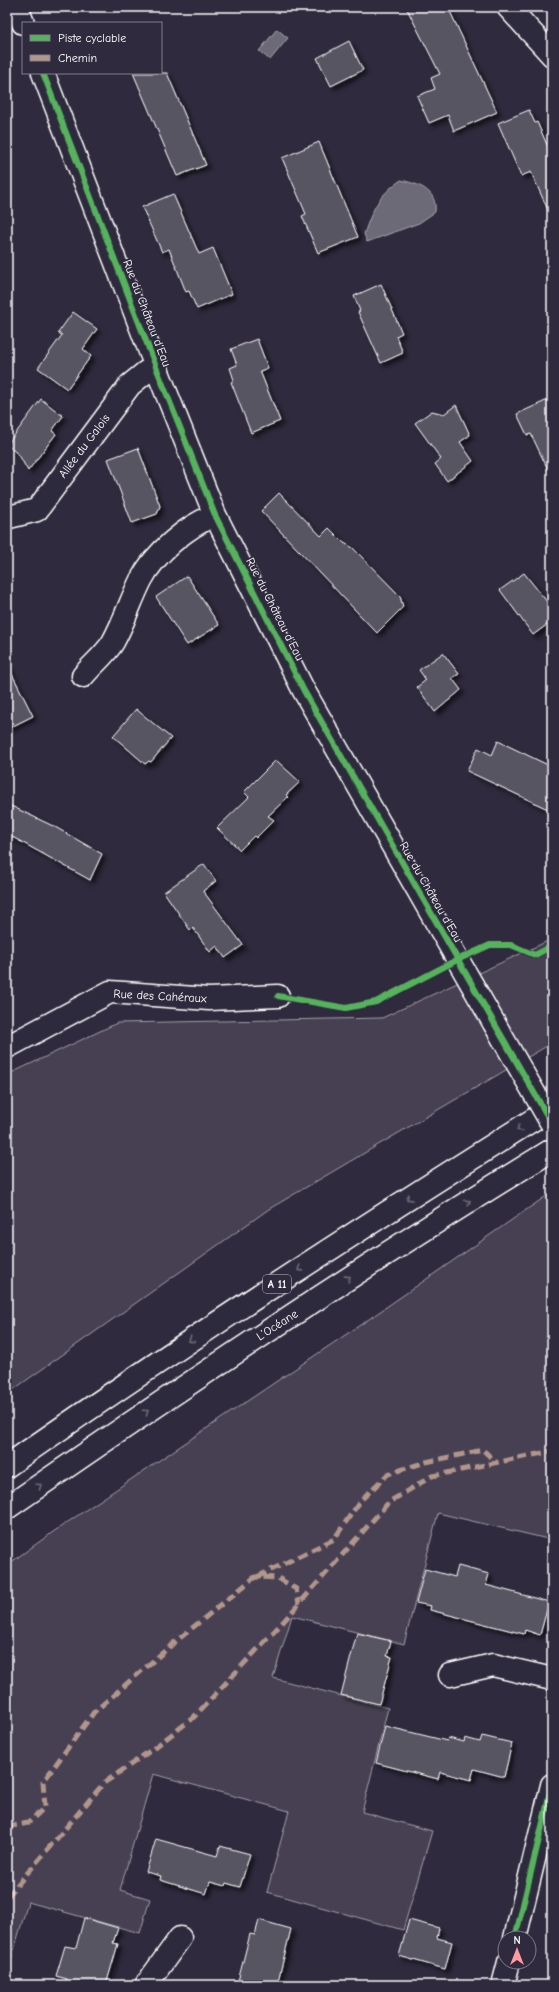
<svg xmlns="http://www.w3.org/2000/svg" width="559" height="1992" viewBox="0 0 559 1992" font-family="'Comic Neue',sans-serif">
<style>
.green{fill:#464152;stroke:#a2a0a8}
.water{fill:#6d6a77;stroke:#a7a6ad}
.building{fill:#595564;stroke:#fff;filter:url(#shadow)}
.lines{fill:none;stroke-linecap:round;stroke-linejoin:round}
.minor-casing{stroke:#fff;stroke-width:25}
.highway-casing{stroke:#fff;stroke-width:25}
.minor{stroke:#2f2a3d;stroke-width:22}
.highway{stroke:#2f2a3d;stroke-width:22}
.minor-bridge-casing{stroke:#fff;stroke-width:25;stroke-linecap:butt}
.minor-bridge{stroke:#2f2a3d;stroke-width:22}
.quiet{stroke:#b2968c;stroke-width:5;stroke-dasharray:10 5;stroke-linecap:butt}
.cycleway-casing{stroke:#2f2a3d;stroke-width:8}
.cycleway{stroke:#56b35d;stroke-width:6}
.oneway{stroke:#6d6a77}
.labels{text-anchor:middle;stroke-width:3.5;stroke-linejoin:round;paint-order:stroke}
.shield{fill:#2f2a3d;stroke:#c1bfc5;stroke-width:1}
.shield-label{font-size:11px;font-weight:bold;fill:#fff}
.street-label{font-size:12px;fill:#fff;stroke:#2f2a3d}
</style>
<defs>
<filter id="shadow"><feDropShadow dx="3.5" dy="3.5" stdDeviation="2" flood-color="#0009"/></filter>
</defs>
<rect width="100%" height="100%" fill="#2f2a3d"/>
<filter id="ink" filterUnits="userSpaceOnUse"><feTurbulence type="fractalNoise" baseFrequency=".025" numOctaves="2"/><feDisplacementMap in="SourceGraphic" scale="8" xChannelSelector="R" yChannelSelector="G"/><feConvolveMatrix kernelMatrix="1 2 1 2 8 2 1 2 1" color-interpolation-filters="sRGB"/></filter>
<g filter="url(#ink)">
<!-- green -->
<path class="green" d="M 552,939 L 552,1043 L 269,1209 L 7,1394 L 7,1075 L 117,1023 L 382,1018 Z
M 552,1192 L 552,1540 L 438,1513 L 404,1644 L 292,1616 L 273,1678 L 388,1708 L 362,1812 L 432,1831 L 403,1930 L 267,1892 L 289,1811 L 153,1774 L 120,1890 L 150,1899 L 140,1933 L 28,1902 L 7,1974 L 7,1565 L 53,1532 L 369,1319 Z"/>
<!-- water -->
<path class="water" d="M 277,29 L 288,38 L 270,60 L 259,51 Z
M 401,180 C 418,184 438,190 435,212 L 419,223 L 367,242 L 364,234 C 373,208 378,196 401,180 Z"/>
<!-- building -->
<path class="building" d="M 406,7 L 448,7 L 497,112 L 454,131 L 448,115 L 429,123 L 417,96 L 435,89 L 431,78 L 440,74 Z
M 349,41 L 363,70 L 331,86 L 317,58 Z
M 133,73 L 167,73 L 206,165 L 177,176 Z
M 529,110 L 535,123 L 537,122 L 552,156 L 552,219 L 531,172 L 521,176 L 498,123 Z
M 319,142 L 358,237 L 318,253 L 302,216 L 306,214 L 282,158 Z
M 173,194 L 199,254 L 213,248 L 232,294 L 197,309 L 189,291 L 186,292 L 169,249 L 162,252 L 142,207 Z
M 381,284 L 402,333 L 396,336 L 403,353 L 381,363 L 358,312 L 360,311 L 354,296 Z
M 73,312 L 97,329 L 83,349 L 91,356 L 67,389 L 38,368 L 62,335 L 58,333 Z
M 257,339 L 268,368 L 260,371 L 280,421 L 251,433 L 231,382 L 234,380 L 230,368 L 237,365 L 231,349 Z
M 552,398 L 552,478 L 531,434 L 527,435 L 517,414 Z
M 41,399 L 63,416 L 52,431 L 56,434 L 28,471 L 19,455 L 7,445 Z
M 456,405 L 470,435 L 460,442 L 473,461 L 447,481 L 435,464 L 441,459 L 415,423 L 432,411 L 444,414 Z
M 138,448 L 160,506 L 157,514 L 132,523 L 108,459 Z
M 279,493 L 321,536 L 329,528 L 344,543 L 353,548 L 400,596 L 403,607 L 377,633 L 261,511 Z
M 524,573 L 552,608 L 552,621 L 533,635 L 500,590 Z
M 187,576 L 219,625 L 187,645 L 156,597 Z
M 443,653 L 459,674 L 452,678 L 461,690 L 435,712 L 417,687 L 426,680 L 419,670 Z
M 7,664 L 33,716 L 7,729 Z
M 136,709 L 171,738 L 151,762 L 149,761 L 145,764 L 113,736 Z
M 498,741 L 552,767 L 552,811 L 467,771 L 478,748 L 492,755 Z
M 276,760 L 300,782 L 286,795 L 288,797 L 268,816 L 274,820 L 256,838 L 254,836 L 240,850 L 217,828 L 249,797 L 244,792 Z
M 7,804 L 55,827 L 102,854 L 90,880 L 7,834 Z
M 204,864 L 216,881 L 203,891 L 243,945 L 225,958 L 217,946 L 210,952 L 193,928 L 190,930 L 164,892 Z
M 458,1566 L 489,1574 L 486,1585 L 549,1602 L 540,1635 L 525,1630 L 524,1634 L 430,1610 L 431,1606 L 416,1603 L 425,1569 L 455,1577 Z
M 357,1633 L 391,1641 L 387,1656 L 392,1657 L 379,1704 L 341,1695 Z
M 385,1726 L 447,1741 L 448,1738 L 464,1742 L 465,1738 L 480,1742 L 482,1736 L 512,1743 L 504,1777 L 474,1769 L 471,1780 L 440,1772 L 438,1779 L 376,1763 Z
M 156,1839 L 217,1856 L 220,1846 L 250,1854 L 240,1887 L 226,1883 L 225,1886 L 210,1882 L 206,1894 L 160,1880 L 161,1876 L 146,1872 Z
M 84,1918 L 118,1928 L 113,1943 L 118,1944 L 106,1985 L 65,1985 L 67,1979 L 56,1976 L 65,1946 L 76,1948 Z
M 259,1920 L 291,1929 L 277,1985 L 237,1985 L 250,1934 L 255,1935 Z
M 409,1920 L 439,1928 L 437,1938 L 452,1942 L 445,1969 L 399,1956 Z"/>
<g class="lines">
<!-- minor casing -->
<g class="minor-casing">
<path id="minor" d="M 17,7 L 23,23
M 508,7 L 552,55
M 43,73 L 156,367 L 215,515 L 304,691 L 494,1023
M 9,517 L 37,510 L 130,385 L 146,372 L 156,367
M 83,676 C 92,665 106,654 113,642 C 124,622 131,600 141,580 C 155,553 187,526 215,515
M 7,1047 L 110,992 L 209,999 L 278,996
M 450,1675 L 493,1665 L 552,1679
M 515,1938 L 552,1785
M 146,1985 L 180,1938
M 503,1985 L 509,1962"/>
</g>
<!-- highway casing -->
<g class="highway-casing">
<path id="highway" d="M 7,1466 C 185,1341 368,1223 552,1108
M 7,1508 C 186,1384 367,1263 552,1150"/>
</g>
<!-- minor -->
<use href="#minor" class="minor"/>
<!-- highway -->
<use href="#highway" class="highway"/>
<!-- minor-bridge casing -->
<g class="minor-bridge-casing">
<path id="minor-bridge" d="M 494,1023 L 552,1124"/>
</g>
<!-- minor-bridge -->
<use href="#minor-bridge" class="minor-bridge"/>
<!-- quiet -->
<path class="quiet" d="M 257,1577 L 334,1539 L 361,1500 L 388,1474 L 426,1462 L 483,1450 L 497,1463
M 7,1827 L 28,1823 L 45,1807 L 43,1782 L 94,1712 L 175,1642 L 255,1577 L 278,1578 L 296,1589 L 299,1604
M 7,1897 L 104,1783 L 150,1751 L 193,1718 L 283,1622 L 389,1502 L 432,1476 L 552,1451"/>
<!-- cycleway casing -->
<g class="cycleway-casing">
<path id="cycleway" d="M 43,73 L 156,367 L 215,515 L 304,691 L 552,1124
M 278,996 L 346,1008 L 376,1002 L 457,960 L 490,945 L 511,945 L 535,955 L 552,946
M 515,1938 L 552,1785"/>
</g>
<!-- cycleway -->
<use href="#cycleway" class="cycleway"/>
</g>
<!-- one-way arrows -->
<defs><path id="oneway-chevron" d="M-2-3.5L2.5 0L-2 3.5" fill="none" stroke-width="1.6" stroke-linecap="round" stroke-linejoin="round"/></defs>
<g class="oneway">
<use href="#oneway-chevron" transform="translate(519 1129) rotate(148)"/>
<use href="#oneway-chevron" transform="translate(409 1198) rotate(147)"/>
<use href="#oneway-chevron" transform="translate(468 1202) rotate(-32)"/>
<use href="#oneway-chevron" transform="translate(300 1269) rotate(147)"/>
<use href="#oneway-chevron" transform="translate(348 1278) rotate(-33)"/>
<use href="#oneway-chevron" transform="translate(191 1340) rotate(146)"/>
<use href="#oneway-chevron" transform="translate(146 1412) rotate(-34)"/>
<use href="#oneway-chevron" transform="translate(39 1486) rotate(-35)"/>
</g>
</g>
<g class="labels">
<!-- shield labels -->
<rect class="shield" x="263" y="1275" width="28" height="18" rx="3"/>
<g class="shield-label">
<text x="277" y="1288">A 11</text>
</g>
<!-- street labels -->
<g class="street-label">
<text transform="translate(147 313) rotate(69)" y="4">Rue du Château d'Eau</text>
<text transform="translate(84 446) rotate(-53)" y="4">Allée du Galois</text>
<text transform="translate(275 609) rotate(63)" y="4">Rue du Château d'Eau</text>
<text transform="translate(431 892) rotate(60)" y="4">Rue du Château d'Eau</text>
<text transform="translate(160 996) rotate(3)" y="4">Rue des Cahéraux</text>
<text transform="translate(277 1325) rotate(-33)" y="4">L’Océane</text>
</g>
</g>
<!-- margin -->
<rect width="559" height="1992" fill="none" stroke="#2f2a3d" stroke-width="24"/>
<rect x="12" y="12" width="535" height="1968" fill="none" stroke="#fff" stroke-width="1.5" filter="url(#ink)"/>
<!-- legend -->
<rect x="22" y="22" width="140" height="52" fill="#2f2a3d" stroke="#827f8b"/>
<rect x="30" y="35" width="20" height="6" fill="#56b35d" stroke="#827f8b"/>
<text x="58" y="42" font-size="12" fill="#ffffff">Piste cyclable</text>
<rect x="30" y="55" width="20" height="6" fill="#b2968c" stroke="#827f8b"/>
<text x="58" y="62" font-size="12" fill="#ffffff">Chemin</text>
<!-- north arrow -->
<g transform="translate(517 1950)"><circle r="19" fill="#2f2a3d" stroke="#827f8b"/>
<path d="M0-3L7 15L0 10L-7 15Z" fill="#ff9aa2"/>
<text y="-6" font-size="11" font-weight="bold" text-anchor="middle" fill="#ffffff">N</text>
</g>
</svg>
